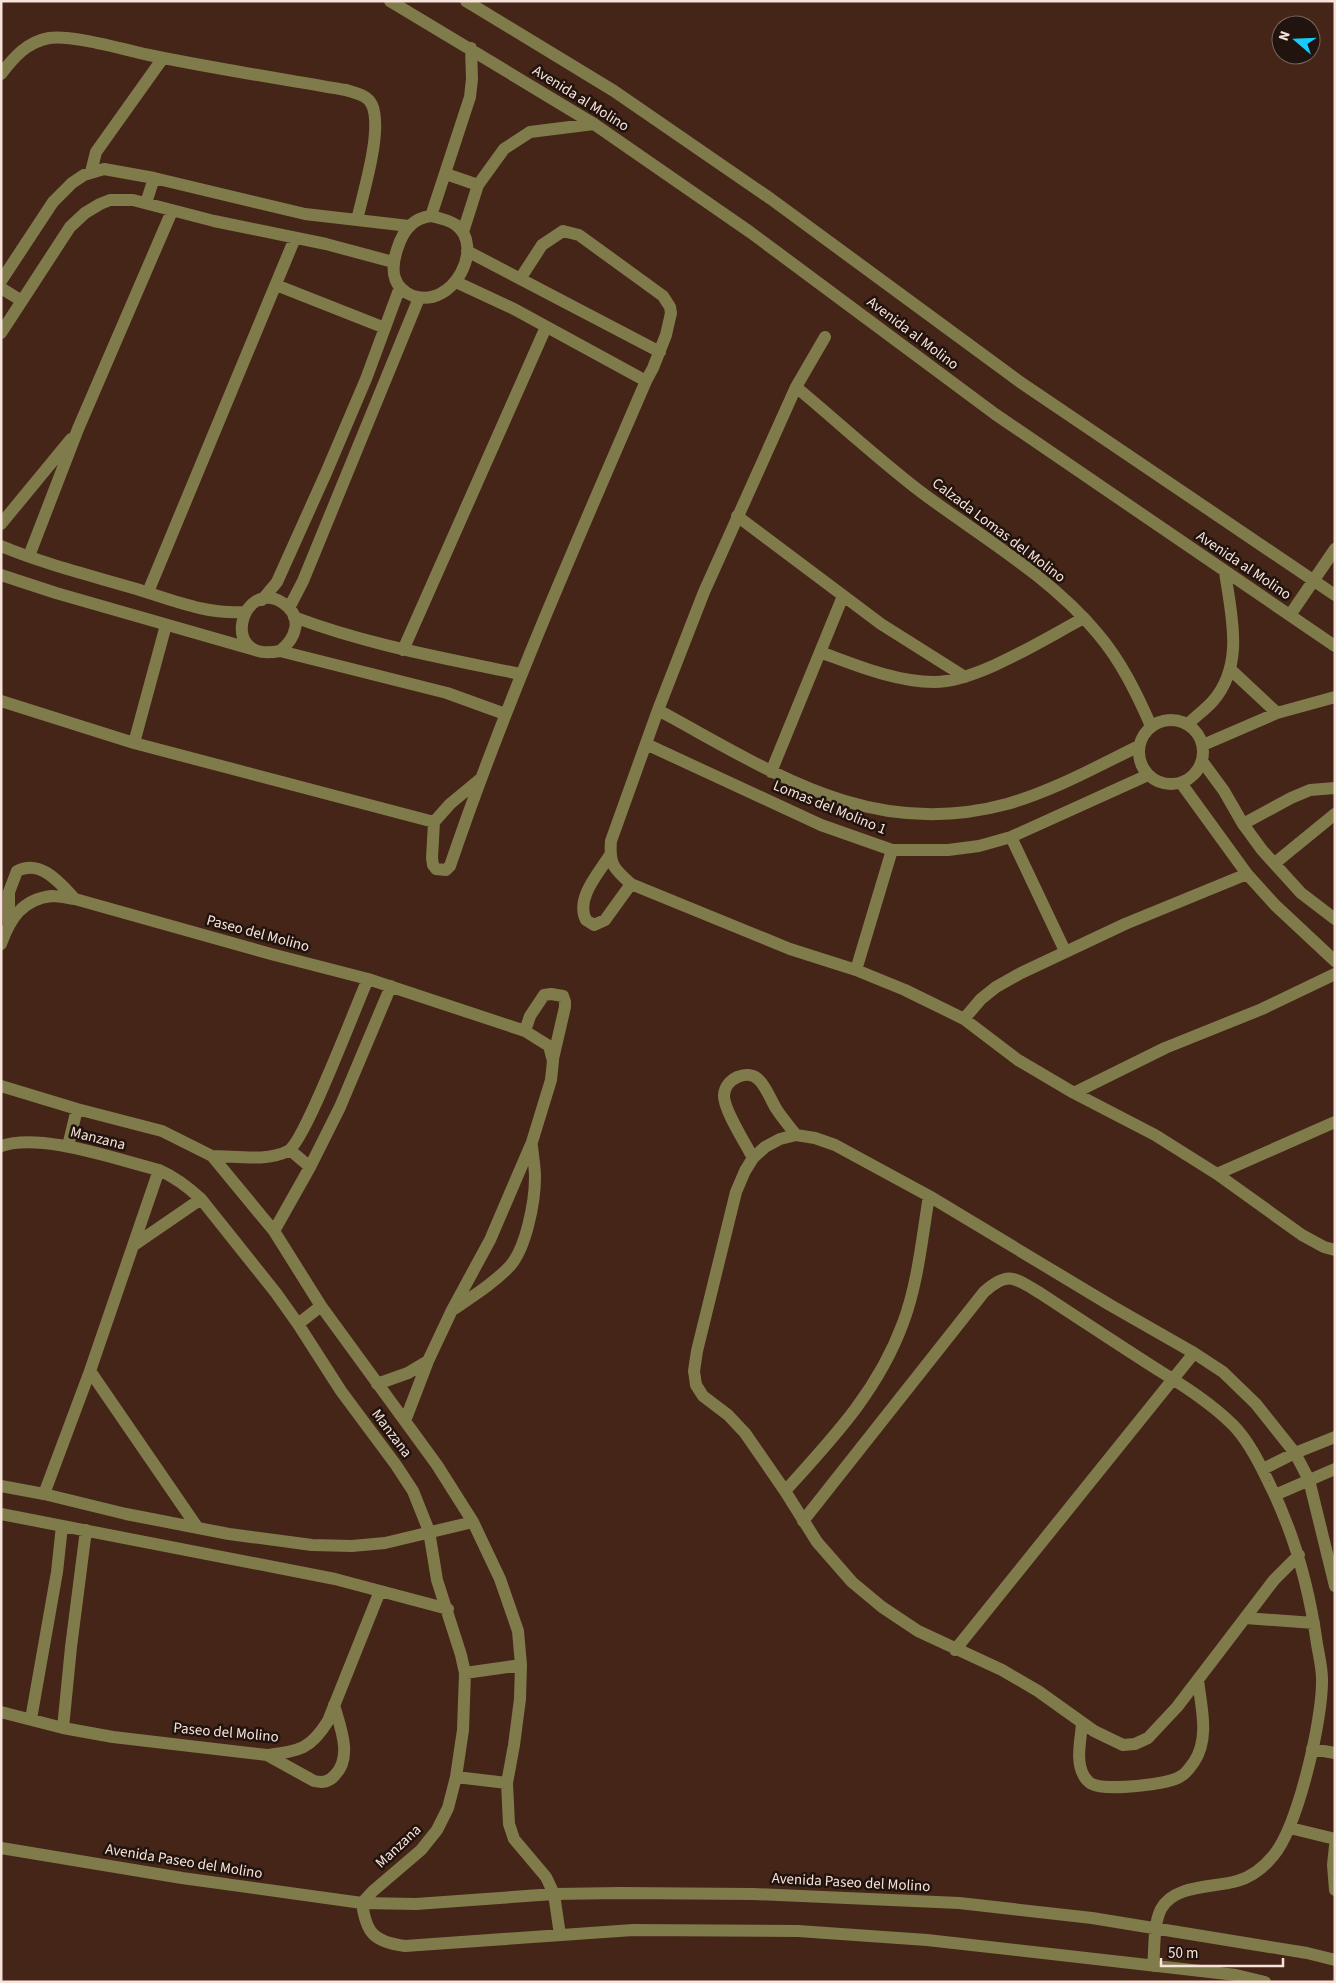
<svg xmlns="http://www.w3.org/2000/svg" width="1336" height="1983" viewBox="0 0 1336 1983" font-family="'Source Sans 3',sans-serif">
<style>
.lines{fill:none;stroke-linecap:round;stroke-linejoin:round}
.minor{stroke:#7f7b4b;stroke-width:12}
.labels{text-anchor:middle;stroke-width:5;stroke-linejoin:round;paint-order:stroke}
.street-label{font-size:15px;fill:#f8e3da;stroke:#21130d}
</style>
<rect width="100%" height="100%" fill="#442517"/>
<g class="lines">
<!-- minor -->
<path class="minor" d="M 390,1 L 594,124 L 750,232 L 995,414 L 1335,646
M 466,1 L 614,91 L 771,199 L 1020,382 L 1335,595
M 1,74 C 14,57 27,42 49,38 C 71,34 129,51 154,56 C 217,69 282,79 346,90 C 355,93 368,95 372,105 C 383,130 363,193 357,220
M 91,172 L 96,152 L 163,58
M 446,174 L 478,185
M 146,203 L 154,178
M 431,216 C 440,218 449,220 456,225 C 485,246 454,309 413,296 C 405,293 397,286 395,278 C 390,264 400,234 411,225 C 417,219 423,217 431,216 Z
M 431,216 L 470,97 L 472,79 L 471,48
M 463,232 L 478,185 L 504,149 L 530,132 L 594,124
M 467,251 L 660,352
M 1,281 L 53,202 L 72,183 L 84,175 L 104,169 L 154,178 L 305,214 L 409,226
M 456,282 L 514,309 L 646,381
M 276,285 L 385,328
M 1,288 L 22,301
M 1,333 L 70,227 L 85,213 L 100,204 L 110,200 L 133,200 L 214,221 L 326,244 L 393,262
M 825,337 L 796,387 L 704,592 L 658,710 L 611,841 C 609,865 614,869 631,884 L 790,949 L 856,970 L 905,990 L 964,1019 L 1018,1060 L 1074,1093 L 1155,1135 L 1217,1174 L 1302,1235 L 1324,1247 L 1335,1250
M 796,387 C 838,422 878,459 921,492 C 980,536 1051,577 1098,634 C 1121,661 1137,694 1151,726
M 737,516 L 881,624 L 965,677
M 1,524 L 71,439
M 1,546 C 44,564 89,575 133,588 C 170,599 206,615 245,612
M 29,556 L 78,429 L 172,211
M 1,575 L 56,593 L 255,650
M 148,592 L 295,238
M 262,600 L 277,582 L 326,473 L 366,379 L 400,287
M 289,608 L 303,581 L 419,298
M 1290,615 L 1335,549
M 294,617 C 368,645 444,658 520,674
M 403,650 L 546,327
M 280,651 C 296,638 304,617 283,603 C 242,576 217,664 280,651 L 447,693 L 505,714
M 820,652 C 856,665 895,682 934,682 C 977,682 1044,639 1084,618
M 1231,670 L 1277,713
M 1,701 L 134,743 L 434,822
M 658,710 C 773,772 870,841 1007,804 C 1053,791 1096,767 1139,746
M1139 752a32 32 0 1 1 64 0a32 32 0 1 1-64 0Z
M 1188,724 C 1196,716 1206,709 1213,701 C 1245,664 1231,615 1225,572
M 134,743 L 166,625
M 646,744 L 821,825 L 892,850 L 948,850 L 979,846 L 1011,837 L 1148,775
M 1203,745 L 1277,713 L 1335,697
M 1202,761 L 1224,791 L 1243,824 L 1262,850 L 1301,893 L 1335,919
M 771,772 L 843,596
M 479,780 L 450,804 L 434,822 L 432,858 L 433,865 L 436,869 L 446,870 L 450,866 C 506,701 577,541 646,381 L 653,368 L 666,335 L 671,313 L 670,307 L 663,296 L 579,235 L 563,231 L 542,245 L 520,279
M 1181,783 L 1247,874 L 1275,905 L 1335,961
M 1243,824 L 1291,798 L 1310,790 L 1335,788
M 1011,837 L 1065,951
M 610,855 C 599,873 575,898 586,920 L 594,925 L 605,920 L 631,884
M 1275,863 L 1335,814
M 9,923 L 9,892 L 17,871 C 41,859 60,883 75,899
M 1,944 C 10,919 22,899 52,896 C 59,896 68,898 75,899 L 271,954 L 368,979 L 525,1031 L 549,1046 L 553,1061 L 551,1080 L 532,1142 L 490,1240 L 452,1310 L 428,1361 L 405,1421
M 856,970 L 892,850
M 964,1019 L 981,999 L 996,987 L 1021,973 L 1125,924 L 1247,874
M 525,1031 L 530,1016 L 544,995 L 551,994 L 563,996 L 565,1002 L 565,1007 L 553,1059
M 1,1086 L 77,1109 L 162,1131 L 212,1156 L 274,1231 L 321,1306 L 437,1465 L 473,1522 L 500,1579 L 518,1631 L 521,1665 L 520,1699 L 514,1745 L 507,1783 L 509,1824 L 514,1839 L 546,1877 L 554,1894 L 560,1935
M 1074,1093 L 1165,1048 L 1262,1009 L 1335,974
M 1,1146 C 41,1132 118,1160 159,1170 C 175,1177 188,1187 201,1199 L 276,1293 L 298,1324 L 341,1391 L 396,1465 L 413,1491 L 429,1531 L 437,1580 L 461,1655 L 465,1673 L 463,1730 L 456,1777 L 448,1808 L 437,1830 L 421,1850 L 373,1891 L 362,1903
M 68,1146 L 77,1109
M 290,1150 L 310,1167
M 212,1156 C 236,1156 267,1162 288,1151 C 305,1142 356,1005 368,979
M 753,1158 C 746,1144 723,1109 724,1095 C 725,1079 747,1068 759,1080 C 767,1088 771,1101 777,1110 C 783,1119 790,1127 796,1135
M 1217,1174 L 1335,1122
M 274,1231 L 310,1167 L 340,1107 L 391,986
M 134,1245 L 201,1199
M 454,1309 C 473,1296 494,1283 510,1266 C 526,1248 535,1202 535,1177 C 535,1167 533,1157 532,1146
M 298,1324 L 321,1306
M 90,1371 L 197,1527
M 377,1384 L 408,1373 L 428,1361
M 1263,1469 L 1295,1453 L 1335,1437
M 1,1486 L 44,1494 L 126,1514 L 229,1534 L 312,1545 L 352,1546 L 385,1543 L 473,1522
M 785,1491 C 833,1438 878,1391 903,1323 C 918,1283 922,1238 929,1196
M 44,1494 L 90,1371 L 159,1170
M 1275,1495 L 1335,1469
M 1,1514 L 335,1579 L 448,1609
M 803,1521 L 984,1292 C 1008,1270 1015,1278 1040,1293 C 1078,1318 1116,1343 1155,1368 C 1182,1385 1210,1402 1233,1425 C 1248,1440 1259,1462 1268,1481 C 1294,1532 1309,1587 1317,1644 C 1319,1656 1322,1668 1322,1679 C 1323,1718 1298,1827 1273,1856 C 1264,1867 1251,1877 1237,1881 C 1214,1888 1174,1884 1161,1909 C 1153,1925 1155,1948 1153,1966
M 1299,1555 L 1274,1580 L 1177,1707 L 1148,1738 L 1135,1744 L 1123,1745 L 1094,1731 L 1038,1691 L 1002,1670 L 918,1631 L 882,1607 L 852,1582 L 817,1542 L 785,1491 L 745,1433 L 728,1415 L 703,1396 L 696,1385 L 694,1371 L 697,1351 L 736,1192 L 745,1171 L 753,1158 L 765,1147 L 780,1139 L 796,1135 L 815,1138 L 835,1145 L 929,1196 L 1110,1305 L 1194,1353 L 1223,1372 L 1256,1404 L 1295,1453 L 1309,1480 L 1335,1586
M 1245,1618 L 1314,1623
M 955,1650 L 1194,1353
M 465,1673 L 521,1665
M 1,1712 L 63,1728 L 113,1737 L 267,1755 C 299,1751 310,1750 328,1721 L 380,1591
M 31,1719 L 57,1572 L 62,1526
M 1082,1723 C 1081,1740 1075,1761 1084,1776 C 1085,1778 1089,1783 1092,1784 C 1105,1791 1169,1785 1181,1776 C 1186,1774 1191,1766 1194,1762 C 1210,1738 1201,1707 1198,1680
M 63,1728 L 71,1647 L 86,1530
M 1312,1749 L 1335,1753
M 267,1755 L 314,1781 C 323,1783 329,1782 335,1775 C 353,1757 340,1726 334,1705
M 456,1777 L 507,1783
M 1290,1828 L 1335,1839
M 1335,1846 L 1333,1865 L 1335,1890
M 1,1848 L 182,1878 L 362,1903 L 416,1904 L 554,1894 L 620,1893 L 754,1894 L 959,1903 L 1092,1918 L 1307,1953 L 1335,1960
M 362,1903 C 366,1933 374,1942 405,1946 L 633,1930 L 798,1931 L 927,1940 L 1236,1975 L 1265,1982"/>
</g>
<g class="labels">
<!-- street labels -->
<g class="street-label">
<text transform="translate(581 98) rotate(32)" y="5">Avenida al Molino</text>
<text transform="translate(913 333) rotate(37)" y="5">Avenida al Molino</text>
<text transform="translate(999 530) rotate(37)" y="5">Calzada Lomas del Molino</text>
<text transform="translate(1244 565) rotate(34)" y="5">Avenida al Molino</text>
<text transform="translate(830 807) rotate(22)" y="5">Lomas del Molino 1</text>
<text transform="translate(258 933) rotate(15)" y="5">Paseo del Molino</text>
<text transform="translate(98 1138) rotate(14)" y="5">Manzana</text>
<text transform="translate(392 1433) rotate(53)" y="5">Manzana</text>
<text transform="translate(226 1732) rotate(5)" y="5">Paseo del Molino</text>
<text transform="translate(398 1846) rotate(-43)" y="5">Manzana</text>
<text transform="translate(184 1861) rotate(9)" y="5">Avenida Paseo del Molino</text>
<text transform="translate(851 1882) rotate(3)" y="5">Avenida Paseo del Molino</text>
</g>
</g>
<!-- border -->
<rect width="1336" height="1983" fill="none" stroke="#f8e3da" stroke-width="5"/>
<!-- north arrow -->
<g transform="translate(1296 40) rotate(289)"><circle r="24" fill="#21130d" stroke="#77665f"/>
<path d="M0-4L9 19L0 12L-9 19Z" fill="#19cafc"/>
<text y="-8" font-size="14" font-weight="bold" text-anchor="middle" fill="#f8e3da">N</text>
</g>
<!-- scale -->
<path d="M1161 1958v8h122v-8" fill="none" stroke="#f8e3da" stroke-width="2.5"/>
<text x="1168" y="1958" font-size="15" fill="#f8e3da" stroke="#21130d" stroke-width="4" paint-order="stroke">50 m</text>
</svg>
